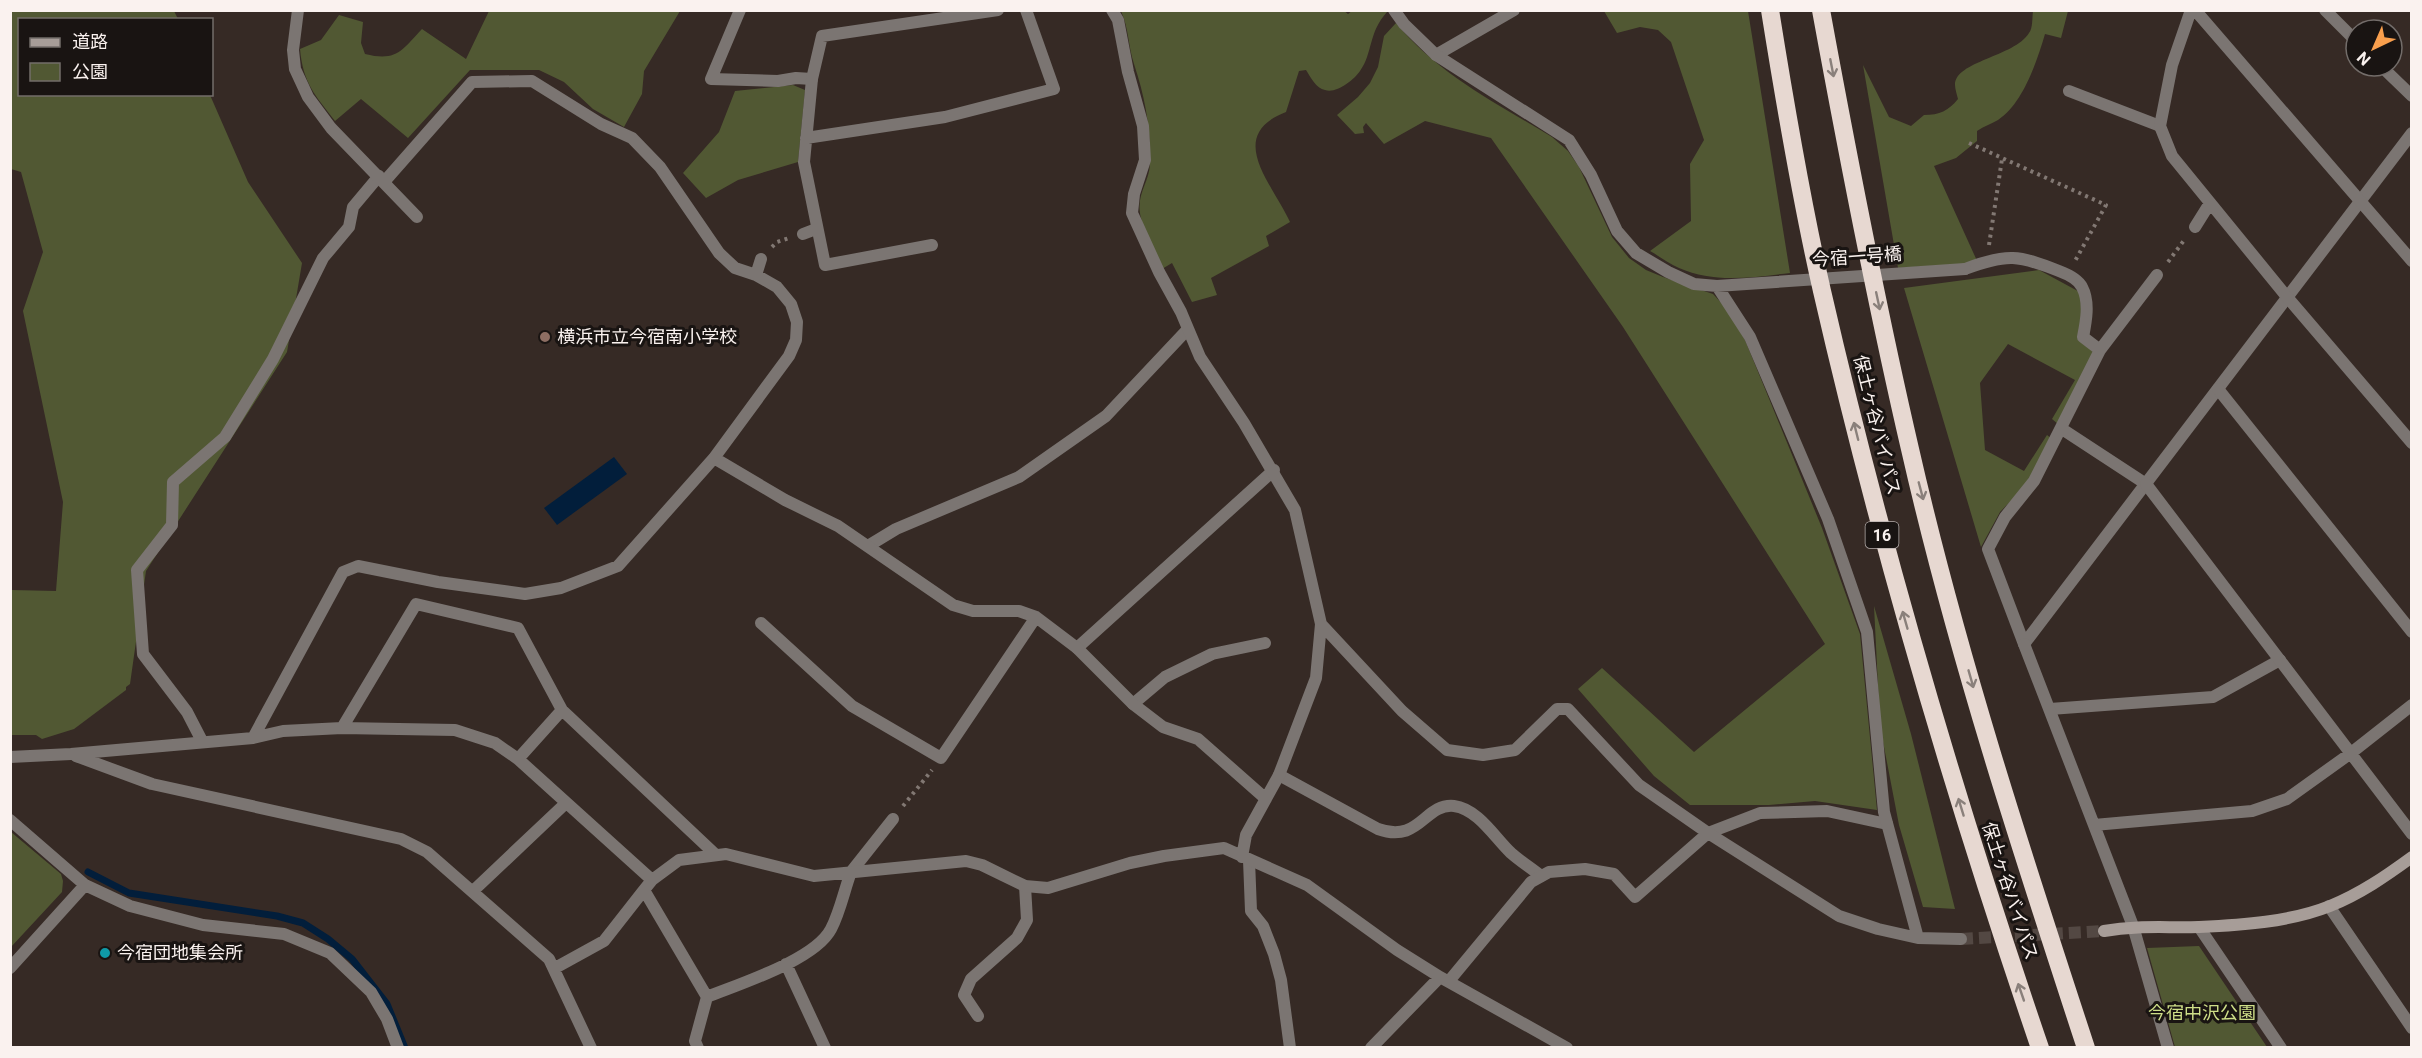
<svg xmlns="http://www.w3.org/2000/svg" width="2422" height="1058" viewBox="0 0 2422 1058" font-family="Roboto,'Noto Sans JP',sans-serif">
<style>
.green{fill:#515833}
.water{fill:#021e3b}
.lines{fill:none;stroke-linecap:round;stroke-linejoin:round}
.stream{stroke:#021e3b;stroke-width:7}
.street-tunnel{stroke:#534843;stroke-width:12;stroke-dasharray:12 6;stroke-linecap:butt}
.path{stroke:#827873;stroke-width:4;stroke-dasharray:3 4.5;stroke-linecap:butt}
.lane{stroke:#7b7572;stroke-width:12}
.street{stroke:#7b7572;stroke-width:12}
.secondary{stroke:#a79d98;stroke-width:12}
.highway{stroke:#e7d8d1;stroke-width:18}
.oneway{stroke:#8a807b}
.education-dot{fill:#8d6e63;stroke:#191412;stroke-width:2}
.culture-dot{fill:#0f9aa8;stroke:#191412;stroke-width:2}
.labels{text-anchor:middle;stroke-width:6;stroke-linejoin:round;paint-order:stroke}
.shield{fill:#191412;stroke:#b6afad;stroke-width:1.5}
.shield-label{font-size:16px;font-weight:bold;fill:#faf2ef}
.street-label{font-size:18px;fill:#faf2ef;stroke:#191412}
.poi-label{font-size:18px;fill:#faf2ef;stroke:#191412;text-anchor:start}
.park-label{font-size:18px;fill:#cede88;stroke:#191412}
</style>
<rect width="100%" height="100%" fill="#362a25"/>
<!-- green -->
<path class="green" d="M 1343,10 L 1348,14 L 1353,10 L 1387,12 C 1368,33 1373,53 1360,71 C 1354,80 1336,94 1325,90 C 1316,88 1311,78 1306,70 L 1299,71 L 1286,112 C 1224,136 1273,184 1290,222 L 1266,236 L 1269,246 L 1211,278 L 1217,295 L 1192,302 L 1172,263 L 1162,269 C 1155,252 1145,235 1141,218 C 1135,195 1149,184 1150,164 C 1151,129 1145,97 1134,64 C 1128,46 1129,29 1121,11 Z
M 10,11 L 174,11 L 178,19 L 20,20 L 20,94 L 210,95 L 248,182 L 302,263 L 287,352 L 146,571 L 130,684 L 126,687 L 126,690 L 74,729 L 42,739 L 36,735 L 11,735 L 11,590 L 56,591 L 63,502 L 23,311 L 43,252 L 21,172 L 11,169 Z
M 489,11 L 680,11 L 644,71 L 642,94 L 624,127 L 593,109 L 564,82 L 539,70 L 470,70 L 408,138 L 361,99 L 335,121 C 315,95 303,83 300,49 L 321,40 L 339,15 L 363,22 L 361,43 L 365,54 C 397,62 402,50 422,29 L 466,59 Z
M 1604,11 L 1748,11 L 1790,273 C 1753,277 1715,284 1679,268 C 1669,264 1659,256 1650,251 L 1691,221 L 1690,164 L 1704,140 L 1671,42 L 1658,30 L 1640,27 L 1617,33 Z
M 2033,11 L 2068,11 L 2061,38 L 2045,34 C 2037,61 2023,104 1998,120 C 1991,124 1984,126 1977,131 L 1977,141 L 1956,158 L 1934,166 L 1978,263 L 1898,268 L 1863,65 L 1889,117 L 1911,126 L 1924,115 C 1940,115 1948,111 1958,99 C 1957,95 1955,89 1955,85 C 1955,61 2014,57 2029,33 C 2033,28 2032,18 2033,11 Z
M 1396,23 C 1438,74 1496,103 1552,137 L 1568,151 L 1579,167 L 1612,237 L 1629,258 L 1646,270 L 1663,277 L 1713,294 L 1728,310 L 1745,340 L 1822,528 L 1860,634 L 1877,810 L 1815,801 L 1769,805 L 1690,805 L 1654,776 L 1578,689 L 1602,668 L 1694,752 L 1825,644 L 1623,327 L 1491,138 L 1425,121 L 1384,144 L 1366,123 L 1363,127 L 1364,133 L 1355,134 L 1337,115 L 1358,97 L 1370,83 L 1378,67 L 1384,36 Z
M 793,85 L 805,90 L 798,162 L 738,180 L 706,198 L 683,173 L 719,132 L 735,91 Z
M 2039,270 L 2087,296 L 2092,312 L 2088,346 L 2096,356 L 2058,424 L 2052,419 L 2075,380 L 2008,344 L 1980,383 L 1985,450 L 2024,471 L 2047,435 L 2053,440 L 2034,477 L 2000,512 L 1981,547 L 1904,288 Z
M 1874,606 L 1911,734 L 1955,909 L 1923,907 L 1899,825 L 1880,726 Z
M 11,832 L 61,874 L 63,881 L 62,892 L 11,947 Z
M 2199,946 L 2267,1047 L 2175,1047 L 2147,948 Z"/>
<!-- water -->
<path class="water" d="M 614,457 L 627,474 L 557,525 L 544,508 Z"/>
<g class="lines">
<!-- stream -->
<path class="stream" d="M 88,872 L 129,893 L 277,916 L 303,923 L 328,939 L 352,959 L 387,1004 L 405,1048"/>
<!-- street-tunnel -->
<path class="street-tunnel" d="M 1961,939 L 2104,931"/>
<!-- path -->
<path class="path" d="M 1969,143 L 2106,205 L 2075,261
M 1989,245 L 2002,159
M 772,247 L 777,242 L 789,238
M 2168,262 L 2185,239
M 903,806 L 932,770"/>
<!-- lane -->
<path class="lane" d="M 740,10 L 711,79 L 778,81 L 796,78 L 812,79
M 1436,55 L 1514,10
M 2069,91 L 2160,126
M 1965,269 C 2007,253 2019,255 2059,271 C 2067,274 2078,279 2082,287 C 2090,302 2086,322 2083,337 L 2100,350
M 2062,429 L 2146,484
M 868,546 L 896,529 L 1019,477 L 1106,416 L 1187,330
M 2024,644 L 2412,133
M 2024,644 L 1988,549 L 2005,517 L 2034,481 L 2100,350 L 2157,275
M 1077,648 L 1274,470
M 1133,704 L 1165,677 L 1212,654 L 1265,643
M 2050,709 L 2213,697 L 2280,660
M 202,741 L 187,712 L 143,654 L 137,570 L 172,525 L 173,482 L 225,437 L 273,359 L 323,258 L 349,227 L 353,207 L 379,176
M 1279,775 L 1378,829 C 1420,844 1424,803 1454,806 C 1478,809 1495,838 1511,853 C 1520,861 1531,868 1541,876
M 1708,833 L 1760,813 L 1827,811 L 1887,824
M 1249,860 L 1251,911 L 1263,926 L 1274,954 L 1281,980 L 1290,1048
M 851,872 L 893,819
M 978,1016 L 964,995 L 971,979 L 1017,938 L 1027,920 L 1025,886"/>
<!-- street -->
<path class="street" d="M 298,10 L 293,50 L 295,69 L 308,97 L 331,128 L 417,217
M 1112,10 L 1118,20 L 1128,72 L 1143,126 L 1145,160 L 1134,194 L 1132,213 L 1159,272 L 1181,312 L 1200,357 L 1244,423 L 1295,510 L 1321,624 L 1402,711 L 1447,750 L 1483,755 L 1515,750 L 1557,709 L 1568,709 L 1639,785 L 1708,833 L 1839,916 L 1878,929 L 1918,938 L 1961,939
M 1394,10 L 1404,24 L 1436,55 L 1569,140 L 1591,175 L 1617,231 L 1636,253 L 1668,272 L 1694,284 L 1717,286 L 1965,269
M 2191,10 L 2172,65 L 2160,126 L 2172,156 L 2287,297 L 2412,443
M 2195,10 L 2412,261
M 2325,10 L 2356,41
M 2381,66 L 2412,96
M 806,138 L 945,117 L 1054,89 L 1026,10
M 2195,227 L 2210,203
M 803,234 L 816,229
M 932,245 L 825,265 L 804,162 L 812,79 L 822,36 L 998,10
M 756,275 L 761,259
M 1717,286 L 1750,337 L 1828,519 L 1867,632 L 1884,812 L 1918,938
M 2218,389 L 2412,632
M 714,458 L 785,500 L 838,526 L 953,605 L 973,611 L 1019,611 L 1036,617 L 1077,648 L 1133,704 L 1163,727 L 1198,739 L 1266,799
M 2146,484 L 2412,834
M 761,623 L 852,706 L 941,758 L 1036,617
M 2024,644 L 2133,926 L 2168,1048
M 342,728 L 416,604 L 518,628 L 562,710 L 716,855
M 253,738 L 343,572 L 358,566 L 438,582 L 525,594 L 561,588 L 618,566 L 714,458 L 789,356 L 796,340 L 797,322 L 791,304 L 777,287 L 756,275 L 735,268 L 719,253 L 660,167 L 632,138 L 601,124 L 532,81 L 472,82 L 384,182
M 76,756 L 152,784 L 401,839 L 427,852 L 549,959 L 591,1048
M 10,757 L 71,754 L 253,738 L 283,731 L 342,728 L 455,730 L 495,743 L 518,759 L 652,880
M 518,759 L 562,710
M 10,820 L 85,885 L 130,906 L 203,925 L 284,934 L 330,953 L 371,992 L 387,1019 L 398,1048
M 2094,825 L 2252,811 L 2287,799 L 2351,753 L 2412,705
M 1242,857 L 1246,835 L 1279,775 L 1316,678 L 1321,624
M 473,891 L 566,803
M 2329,906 L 2412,1028
M 2199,927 L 2281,1048
M 786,964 L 825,1048
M 10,968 L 85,885
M 555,968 L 604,941 L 644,890
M 1449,981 L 1531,882 L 1549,872 L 1585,869 L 1614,874 L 1635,897 L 1708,833
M 707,997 C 739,984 815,960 831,929 C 840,912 844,891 851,872
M 698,1048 L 695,1041 L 707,997 L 644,890 L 652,880 L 679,860 L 726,854 L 814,876 L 966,861 L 982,865 L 1025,886 L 1048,888 L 1130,863 L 1164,856 L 1224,848 L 1307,885 L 1397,950 L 1440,977 L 1567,1048
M 1371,1048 L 1440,977"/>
<!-- secondary -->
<path class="secondary" d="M 2104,931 C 2138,925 2166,928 2199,927 C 2242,925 2290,922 2330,906 C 2360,894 2386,876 2412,857"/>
<!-- highway -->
<path class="highway" d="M 1770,10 C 1785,104 1801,199 1822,291 C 1881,548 1955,799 2040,1048
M 1821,10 C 1848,157 1876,303 1910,449 C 1956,651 2021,850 2086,1048"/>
</g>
<!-- one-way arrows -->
<defs><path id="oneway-shaft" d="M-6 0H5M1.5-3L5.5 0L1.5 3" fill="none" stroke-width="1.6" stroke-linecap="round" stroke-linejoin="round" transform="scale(1.5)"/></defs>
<g class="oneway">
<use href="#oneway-shaft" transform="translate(1832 68) rotate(79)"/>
<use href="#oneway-shaft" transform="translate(1878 301) rotate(78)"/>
<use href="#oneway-shaft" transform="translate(1856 431) rotate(-104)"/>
<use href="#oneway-shaft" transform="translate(1921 491) rotate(75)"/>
<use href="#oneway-shaft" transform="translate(1905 620) rotate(-106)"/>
<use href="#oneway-shaft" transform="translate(1971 679) rotate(74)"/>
<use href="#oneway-shaft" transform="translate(1961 807) rotate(-107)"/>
<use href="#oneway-shaft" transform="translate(2021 992) rotate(-109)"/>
</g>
<!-- markers -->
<circle class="education-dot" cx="545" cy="337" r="6"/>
<circle class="culture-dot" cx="105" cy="953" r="6"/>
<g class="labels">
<!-- shield labels -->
<rect class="shield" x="1865.5" y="522" width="33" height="26" rx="4.5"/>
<g class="shield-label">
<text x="1882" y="541">16</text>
</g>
<!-- street labels -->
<g class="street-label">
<text transform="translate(1857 257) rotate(-4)" y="6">今宿一号橋</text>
<text transform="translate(1877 425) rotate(76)" y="6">保土ヶ谷バイパス</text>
<text transform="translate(2010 891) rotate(72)" y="6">保土ヶ谷バイパス</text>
</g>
<!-- poi labels -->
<g class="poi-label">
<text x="557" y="343">横浜市立今宿南小学校</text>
<text x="117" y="959">今宿団地集会所</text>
</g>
<!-- park labels -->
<g class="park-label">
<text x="2202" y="1019">今宿中沢公園</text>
</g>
</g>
<!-- border -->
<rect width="2422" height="1058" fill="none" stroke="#faf2ef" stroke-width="24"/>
<!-- legend -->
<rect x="18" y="18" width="195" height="78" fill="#191412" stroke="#736d6a" stroke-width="1.5"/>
<rect x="30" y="38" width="30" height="9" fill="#a79d98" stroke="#736d6a" stroke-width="1.5"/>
<text x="72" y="48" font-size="18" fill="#faf2ef">道路</text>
<rect x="30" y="63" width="30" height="18" fill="#515833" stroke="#736d6a" stroke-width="1.5"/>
<text x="72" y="78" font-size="18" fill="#faf2ef">公園</text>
<!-- north arrow -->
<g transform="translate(2374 48) rotate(224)"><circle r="28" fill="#191412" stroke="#736d6a" stroke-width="1.5"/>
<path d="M0-4.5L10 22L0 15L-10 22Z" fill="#f99f4d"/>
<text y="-9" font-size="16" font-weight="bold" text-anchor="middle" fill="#faf2ef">N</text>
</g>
</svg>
